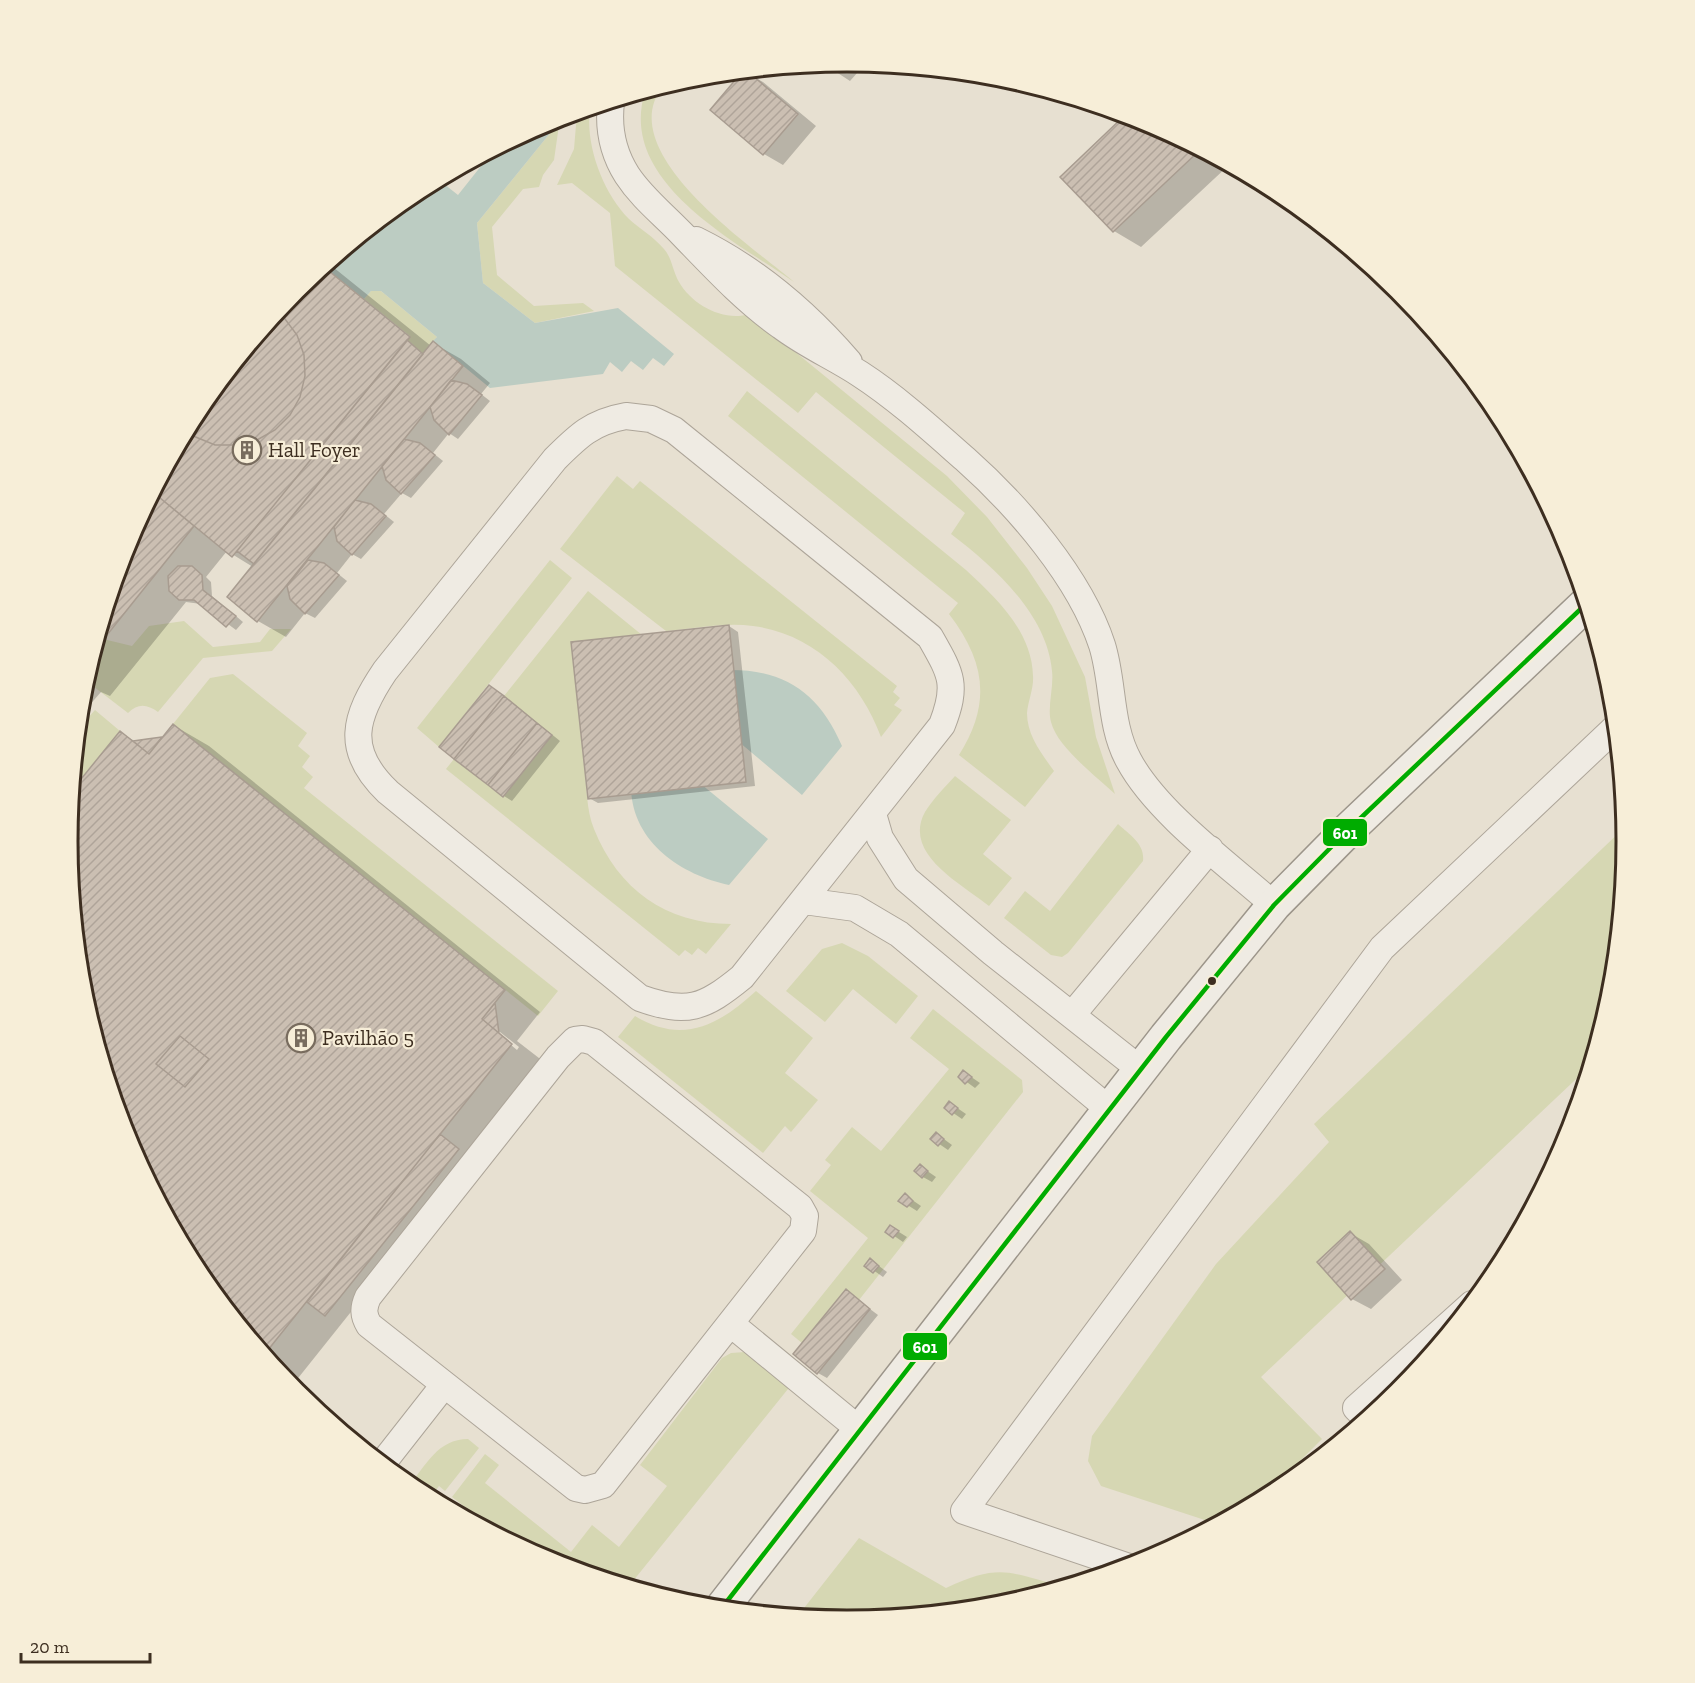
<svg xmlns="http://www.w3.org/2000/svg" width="1695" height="1683" viewBox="0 0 1695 1683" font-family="'Zilla Slab',serif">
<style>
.green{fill:#d6d7b3}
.water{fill:#bcccc2}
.shadow{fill:#0003;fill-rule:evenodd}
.building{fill:url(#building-hatch);stroke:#a89c90;stroke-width:1.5}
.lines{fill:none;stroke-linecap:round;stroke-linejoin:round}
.lane-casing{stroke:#ada599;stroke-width:28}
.secondary-casing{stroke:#9c958a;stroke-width:36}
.lane{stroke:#efebe3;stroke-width:26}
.secondary{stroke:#efebe3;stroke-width:33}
.bus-1-casing{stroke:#f7eed8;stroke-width:9}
.bus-1{stroke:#00ac00;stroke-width:4.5}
.bus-dot{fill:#3d2e20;stroke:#f7eed8;stroke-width:2}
.labels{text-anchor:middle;stroke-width:4.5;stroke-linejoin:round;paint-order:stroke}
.poi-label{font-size:21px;fill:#3d2e20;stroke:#f7eed8;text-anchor:start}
.rim{fill:none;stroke:#3d2e20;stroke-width:3}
.line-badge{stroke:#f7eed8;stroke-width:2}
.badge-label{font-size:16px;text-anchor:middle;font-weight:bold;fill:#fff}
</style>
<defs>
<pattern id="building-hatch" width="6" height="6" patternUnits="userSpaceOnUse" patternTransform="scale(1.5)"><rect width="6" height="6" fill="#cbbfb2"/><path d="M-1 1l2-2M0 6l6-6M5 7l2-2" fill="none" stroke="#afa499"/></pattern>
</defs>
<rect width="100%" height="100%" fill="#e7e0d1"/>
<!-- green -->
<path class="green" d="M 663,86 C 611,152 752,246 794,282 C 735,241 617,181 645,92 Z
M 590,109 C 585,145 603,193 629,219 C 640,229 654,237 664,249 C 672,258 673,272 679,282 C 692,305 724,322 749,314 L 947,476 L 987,517 L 1027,568 L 1052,606 L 1085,677 L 1096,737 L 1115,794 C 1097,777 1057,747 1051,722 C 1047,707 1054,687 1052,671 C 1047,614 993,566 951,534 L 965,513 L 816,392 L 798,413 L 615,266 L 610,213 L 572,183 L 557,185 L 574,149 L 577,113 Z
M 560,118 L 554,160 L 543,175 L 539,187 L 523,189 L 492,227 L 497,275 L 534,306 L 583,303 L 594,311 L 535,323 L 483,283 L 477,223 L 551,132 L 549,121 Z
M 371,291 L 381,291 L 437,337 L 423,354 L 407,340 L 410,336 L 364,299 Z
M 747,391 L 966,570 C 996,598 1032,631 1033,676 C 1034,688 1028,701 1027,713 C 1027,735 1041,753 1054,771 L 1025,807 L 959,755 C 992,703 985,661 949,614 L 958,603 L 728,416 Z
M 617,476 L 633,489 L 640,481 L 897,686 L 893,692 L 900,698 L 894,705 L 902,710 L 881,737 C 860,680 815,634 753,626 C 724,622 694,629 666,631 L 560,549 Z
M 550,560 L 572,578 L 439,747 L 417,728 Z
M 588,591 L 642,635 L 571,642 C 576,683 580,724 584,765 C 587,785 586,810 594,829 C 618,889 666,924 731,924 L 706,954 L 698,948 L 692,955 L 685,950 L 679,956 L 446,769 L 454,759 L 503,797 L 504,696 Z
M 184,621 L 213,647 L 260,642 L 270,629 L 291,629 L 272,651 L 203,658 L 158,712 C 147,704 138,703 128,713 L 85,680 L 95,650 L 103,639 L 132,646 L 149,626 Z
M 233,674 L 307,733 L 298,746 L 310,756 L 302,767 L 313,777 L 304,788 L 558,991 L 538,1016 L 173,724 L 210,678 Z
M 95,710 L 120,731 L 73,789 L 80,716 L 86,720 Z
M 955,776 L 1011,820 L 983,854 L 1012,878 L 989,906 C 962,884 902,854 925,812 C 933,799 945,787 955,776 Z
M 1118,824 C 1130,835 1145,844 1143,861 L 1068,953 L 1062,957 L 1051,955 L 1004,918 L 1025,891 L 1050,911 Z
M 1626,826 L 1627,842 L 1612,994 L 1591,1065 L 1261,1377 L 1322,1439 L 1260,1501 L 1217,1524 L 1101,1486 L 1088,1461 L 1092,1436 L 1216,1264 L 1329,1142 L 1314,1124 Z
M 842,943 L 868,956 L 918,996 L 896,1024 L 853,989 L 825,1022 L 786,991 L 822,949 Z
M 756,991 L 813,1038 L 785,1073 L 818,1100 L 791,1132 L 785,1126 L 763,1153 L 618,1037 L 635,1016 C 683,1045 719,1025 756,991 Z
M 933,1009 L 1022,1080 L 1023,1092 L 859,1300 L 846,1289 L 802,1343 L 791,1334 L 868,1238 L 810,1191 L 831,1165 L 825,1160 L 852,1127 L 881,1151 L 949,1069 L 910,1038 Z
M 745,1352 L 792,1384 L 629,1586 L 549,1562 L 508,1540 L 452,1497 L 485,1454 L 499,1465 L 485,1483 L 571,1552 L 592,1525 L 619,1547 L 667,1486 L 640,1465 L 722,1358 L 731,1353 Z
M 468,1439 L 479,1448 L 445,1491 L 439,1486 L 430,1498 L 409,1486 C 426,1465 438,1439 468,1439 Z
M 859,1538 L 946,1588 C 1000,1563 1009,1572 1064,1587 L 999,1607 L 847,1621 L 797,1617 Z"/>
<!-- water -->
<path class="water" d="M 549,121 L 551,132 L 477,223 L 483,283 L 535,323 L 618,308 L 674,354 L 664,366 L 653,358 L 643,370 L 631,361 L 622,372 L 610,362 L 603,374 L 490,388 L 433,341 L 437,337 L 381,291 L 371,291 L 364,299 L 324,267 L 414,193 L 439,180 L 458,195 L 493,151 Z
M 727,670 C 785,669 819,693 842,746 L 802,795 L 676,689 Z
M 640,734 L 768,839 L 729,885 C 682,875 633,843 631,789 C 630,772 637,751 640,734 Z"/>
<!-- shadow -->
<path class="shadow" d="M 848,62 L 866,63 L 850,81 L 824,64 Z
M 745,72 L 763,82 L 816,126 L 783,165 L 764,154 L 712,110 Z
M 1073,99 L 1098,106 L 1094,111 Z
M 1127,115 L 1146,121 L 1229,165 L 1141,247 L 1114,231 L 1062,177 Z
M 328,263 L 431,346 L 433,343 L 461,359 L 490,383 L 481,394 L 490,401 L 458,439 L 449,433 L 433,453 L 443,461 L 411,498 L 402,493 L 384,514 L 394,522 L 361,559 L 352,554 L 337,573 L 347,581 L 315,618 L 305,613 L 286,637 L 258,621 L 253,567 L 227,551 L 206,577 L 211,582 L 212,596 L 243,622 L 236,630 L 201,604 L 186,602 L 110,696 L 101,692 L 80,716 L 83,689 L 127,543 L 199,408 L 296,290 Z
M 729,626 L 738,632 L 755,786 L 598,803 L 589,798 Z
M 513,703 L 560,741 L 512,801 L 504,796 Z
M 173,725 L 209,746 L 540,1012 L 517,1041 L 548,1065 L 291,1387 L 199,1275 L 127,1140 L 82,993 L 68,841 L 72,792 L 120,732 L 136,742 L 162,739 ZM 495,1028 L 519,1047 L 517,1050 L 493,1030 Z
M 964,1072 L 980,1083 L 975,1088 L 960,1077 Z
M 950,1103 L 966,1114 L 962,1119 L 946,1108 Z
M 937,1134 L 952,1145 L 948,1150 L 932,1139 Z
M 920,1166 L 936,1177 L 932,1182 L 923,1177 Z
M 905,1195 L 921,1206 L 917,1211 L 901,1201 Z
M 891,1227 L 907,1237 L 903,1242 L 887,1231 Z
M 1350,1233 L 1369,1244 L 1402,1280 L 1371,1309 L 1352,1299 Z
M 871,1260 L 887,1272 L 883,1277 L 866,1265 Z
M 846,1291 L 878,1315 L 827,1378 L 818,1373 Z"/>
<!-- building -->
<path class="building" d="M 747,71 L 798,114 L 763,155 L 710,110 L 742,72 Z
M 1125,115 L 1146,121 L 1200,150 L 1113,232 L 1060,177 Z
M 324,267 L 410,337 L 232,557 L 154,493 L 199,408 L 296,290 Z
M 279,311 L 297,335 L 304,355 L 305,376 L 300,397 L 290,415 L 275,430 L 257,440 L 236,445 L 215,445 L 186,433 L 199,408 Z
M 407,340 L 423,354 L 254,564 L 237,551 Z
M 433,341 L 463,366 L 257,622 L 227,597 Z
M 451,380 L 467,384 L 482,395 L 449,435 L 434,420 L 430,407 Z
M 404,439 L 420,443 L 435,455 L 401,494 L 386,480 L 382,466 Z
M 154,493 L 194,526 L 95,650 L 127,543 Z
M 355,500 L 371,504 L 386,516 L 352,555 L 337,541 L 334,527 Z
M 308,560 L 324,563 L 339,575 L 305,614 L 290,599 L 287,586 Z
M 178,566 L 192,566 L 202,575 L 203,590 L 236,616 L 226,627 L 194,600 L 179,600 L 169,591 L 168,576 Z
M 729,625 L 746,782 L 588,799 L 571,642 Z
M 489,685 L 504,696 L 454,759 L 439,747 Z
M 504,696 L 537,723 L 488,785 L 454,759 Z
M 537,723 L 552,735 L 503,797 L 488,785 Z
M 173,724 L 505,990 L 482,1019 L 512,1044 L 264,1355 L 199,1275 L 127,1140 L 82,993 L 68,841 L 73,789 L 120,731 L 149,754 Z
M 162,737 L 149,754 L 133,741 L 147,739 Z
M 495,1003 L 499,1033 L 482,1019 Z
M 180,1036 L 209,1059 L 185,1087 L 156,1064 Z
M 963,1070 L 972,1077 L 965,1084 L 958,1077 Z
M 949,1101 L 958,1108 L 952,1115 L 944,1108 Z
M 936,1132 L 944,1139 L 938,1146 L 930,1139 Z
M 440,1134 L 459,1149 L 325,1316 L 307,1302 Z
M 920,1164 L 928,1171 L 922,1178 L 914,1171 Z
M 905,1193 L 913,1201 L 907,1207 L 898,1201 Z
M 890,1225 L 899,1231 L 893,1238 L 885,1232 Z
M 1350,1231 L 1385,1269 L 1351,1300 L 1317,1262 Z
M 870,1258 L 879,1266 L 873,1273 L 864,1266 Z
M 846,1289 L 870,1309 L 817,1374 L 793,1354 Z"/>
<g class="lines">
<!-- lane casing -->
<g class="lane-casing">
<path id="lane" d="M 611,102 C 608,127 613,153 627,175 C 642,198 663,214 682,234 C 713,266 744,300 781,326 C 806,345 834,357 860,374 C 897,398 932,430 965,459 C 1018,506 1080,578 1102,645 C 1114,683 1109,725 1129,761 C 1157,813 1229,865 1274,905
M 696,240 C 755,269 805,311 849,362
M 626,416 L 651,419 L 674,430 L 930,637 C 951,674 958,684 942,725 L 742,977 C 704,1008 687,1015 640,998 L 388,792 C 344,750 354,717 385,671 L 555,459 C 578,436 592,422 626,416 Z
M 873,814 L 880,838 L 906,879 L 993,953 L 1141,1070
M 804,901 L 855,908 L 899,934 L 1110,1110
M 1072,1015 L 1210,849
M 583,1039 L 594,1042 L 800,1207 L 805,1216 L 803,1231 L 603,1485 L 585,1490 L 576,1488 L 369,1325 C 363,1315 363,1308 368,1297 L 558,1057 L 575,1040 Z
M 731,1324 L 860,1430
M 1367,1419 L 1356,1408 L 1472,1304
M 382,1464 L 444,1385
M 1129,1567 L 964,1511 L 1382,948 L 1616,727"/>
</g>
<!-- secondary casing -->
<g class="secondary-casing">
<path id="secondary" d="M 721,1609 L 1166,1037 L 1274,905 L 1347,831 L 1586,604"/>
</g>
<!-- lane -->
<use href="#lane" class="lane"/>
<!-- secondary -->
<use href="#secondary" class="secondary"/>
<!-- bus-1 casing -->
<g class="bus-1-casing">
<path id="bus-1" d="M 721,1609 L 1166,1037 L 1274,905 L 1347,831 L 1586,604"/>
</g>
<!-- bus-1 -->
<use href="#bus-1" class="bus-1"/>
</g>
<!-- icons -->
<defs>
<g id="building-ring" transform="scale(1.5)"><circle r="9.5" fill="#f7eed8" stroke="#786c5e" stroke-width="1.5"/><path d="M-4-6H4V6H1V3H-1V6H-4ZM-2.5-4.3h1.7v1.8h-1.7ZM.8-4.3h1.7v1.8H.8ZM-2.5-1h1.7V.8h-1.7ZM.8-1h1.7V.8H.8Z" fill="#786c5e"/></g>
</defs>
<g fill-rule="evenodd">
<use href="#building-ring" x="247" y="450"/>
<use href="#building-ring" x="301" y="1038"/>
</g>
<!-- markers -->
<circle class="bus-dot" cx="1212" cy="981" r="5"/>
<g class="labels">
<!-- poi labels -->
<g class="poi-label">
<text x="268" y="457">Hall Foyer</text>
<text x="322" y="1045">Pavilhão 5</text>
</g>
</g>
<!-- crop -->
<path d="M0 0H1695V1683H0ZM78 841a769 769 0 1 1 1538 0a769 769 0 1 1-1538 0Z" fill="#f7eed8" fill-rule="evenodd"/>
<path class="rim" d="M78 841a769 769 0 1 1 1538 0a769 769 0 1 1-1538 0Z"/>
<g class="line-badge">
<rect x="1322" y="818" width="46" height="29" rx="6" fill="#00ac00"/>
<rect x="902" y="1332" width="46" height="29" rx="6" fill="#00ac00"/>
</g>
<g class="badge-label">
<text x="1345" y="839">601</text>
<text x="925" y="1353">601</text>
</g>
<!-- scale -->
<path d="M21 1653v9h129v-9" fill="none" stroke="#3d2e20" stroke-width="3"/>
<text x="30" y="1653" font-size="18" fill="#3d2e20" stroke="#f7eed8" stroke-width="4.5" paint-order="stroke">20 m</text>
</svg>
